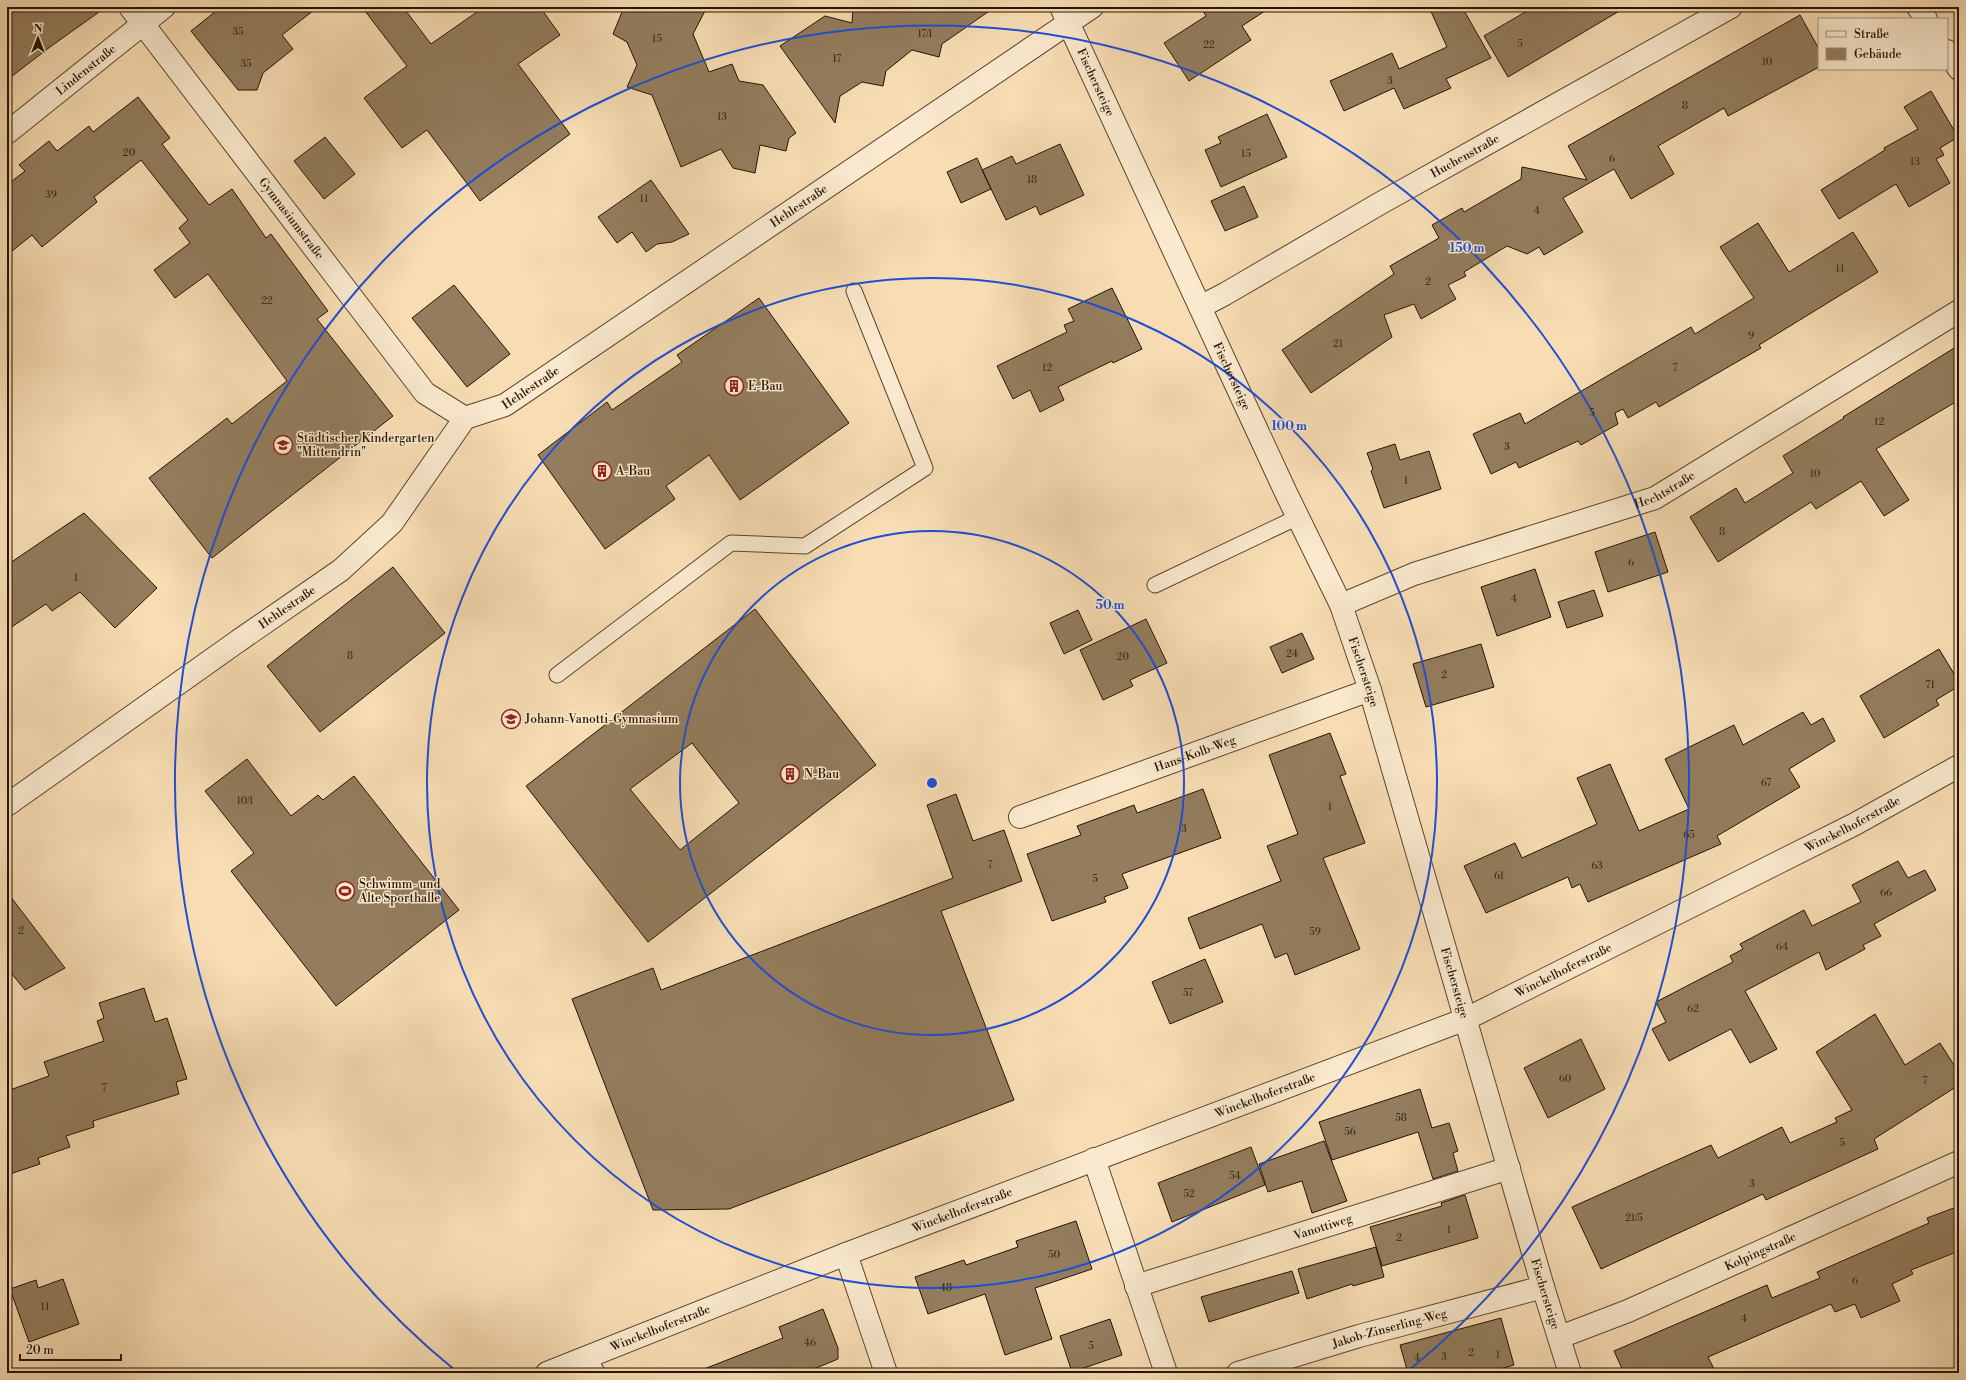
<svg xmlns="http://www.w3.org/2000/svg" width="1966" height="1380" viewBox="0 0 1966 1380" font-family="'Libre Bodoni',serif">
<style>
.building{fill:#937d5e;stroke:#251400;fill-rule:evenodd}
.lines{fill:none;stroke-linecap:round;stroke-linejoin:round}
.service-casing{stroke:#5a462d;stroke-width:17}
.pedestrian-casing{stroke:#5a462d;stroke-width:24}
.minor-casing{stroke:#5a462d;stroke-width:24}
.tertiary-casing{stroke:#5a462d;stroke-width:24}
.service{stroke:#fae9ce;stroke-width:15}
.pedestrian{stroke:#fae9ce;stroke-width:22}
.minor{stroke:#fae9ce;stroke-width:22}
.tertiary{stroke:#fae9ce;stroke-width:22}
.ring{fill:none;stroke:#1d4ed8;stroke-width:2}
.labels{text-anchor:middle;stroke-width:3;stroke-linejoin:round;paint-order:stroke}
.number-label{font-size:10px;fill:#402e18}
.street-label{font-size:12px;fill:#251400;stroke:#fae9ce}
.poi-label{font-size:12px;fill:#251400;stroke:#fae9ce;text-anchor:start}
.centre{fill:#1d4ed8;stroke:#fae9ce;stroke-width:2}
.ring-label{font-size:12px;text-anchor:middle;font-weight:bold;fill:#1d4ed8;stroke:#fae9ce;stroke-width:3;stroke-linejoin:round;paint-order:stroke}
</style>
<rect width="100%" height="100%" fill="#f8ddb4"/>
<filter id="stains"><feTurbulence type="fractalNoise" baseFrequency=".005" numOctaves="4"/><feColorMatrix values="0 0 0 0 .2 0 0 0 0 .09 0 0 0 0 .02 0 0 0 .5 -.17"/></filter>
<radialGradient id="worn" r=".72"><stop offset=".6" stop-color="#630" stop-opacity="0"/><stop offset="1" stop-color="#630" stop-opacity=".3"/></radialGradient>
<!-- building -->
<path class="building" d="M 7,7 L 106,7 L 50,47 L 7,80 Z
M 221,7 L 318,7 L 282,35 L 293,49 L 263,73 L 257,90 L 238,90 L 191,31 Z
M 362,7 L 403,7 L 431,44 L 484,7 L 540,7 L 560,35 L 518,64 L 570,134 L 480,201 L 427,130 L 402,148 L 364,98 L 407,66 Z
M 624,7 L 707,7 L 693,34 L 709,72 L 732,64 L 739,81 L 763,85 L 796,133 L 789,138 L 786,151 L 760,145 L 755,173 L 733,168 L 721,149 L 681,167 L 652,95 L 627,87 L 637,65 L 627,42 L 613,34 Z
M 853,7 L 995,7 L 942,44 L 939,57 L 912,50 L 886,71 L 883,86 L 862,82 L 840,96 L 835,123 L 780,46 L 825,16 L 852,23 Z
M 1201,7 L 1271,7 L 1242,26 L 1251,40 L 1189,81 L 1164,43 L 1206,16 Z
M 1429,7 L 1462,7 L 1491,58 L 1446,79 L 1451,88 L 1404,109 L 1394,88 L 1344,111 L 1330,81 L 1392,53 L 1399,69 L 1447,47 Z
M 1534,7 L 1626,7 L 1508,77 L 1484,36 Z
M 1800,15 L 1819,49 L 1819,67 L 1728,116 L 1724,108 L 1658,146 L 1674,174 L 1631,199 L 1614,169 L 1563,198 L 1583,232 L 1544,255 L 1539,247 L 1527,254 L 1507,246 L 1464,272 L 1466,276 L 1448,285 L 1456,299 L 1421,319 L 1414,304 L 1384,315 L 1392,337 L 1311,393 L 1282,350 L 1394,274 L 1390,266 L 1439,238 L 1432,225 L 1462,208 L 1464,212 L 1521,179 L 1522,167 L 1587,180 L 1568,146 Z
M 1931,91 L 1958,137 L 1940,148 L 1944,155 L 1936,159 L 1950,183 L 1909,207 L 1896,184 L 1839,219 L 1821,190 L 1885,150 L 1884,148 L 1918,129 L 1904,107 Z
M 138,97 L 170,138 L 162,144 L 209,205 L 232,189 L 266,238 L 271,234 L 328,311 L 317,319 L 393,416 L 212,558 L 149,478 L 227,418 L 232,424 L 287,381 L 208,274 L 175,298 L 154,270 L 190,243 L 179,228 L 188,220 L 141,160 L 94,197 L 97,202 L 42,247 L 32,235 L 7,255 L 7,185 L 25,171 L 19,165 L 49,141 L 57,151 L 89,126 L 93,132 Z
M 1267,114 L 1287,157 L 1221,187 L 1205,150 L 1221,143 L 1218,137 Z
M 325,137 L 355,174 L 324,199 L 294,161 Z
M 1060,144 L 1084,195 L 1040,215 L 1036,206 L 1006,220 L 982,170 L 1012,156 L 1016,164 Z
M 977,158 L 991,189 L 961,203 L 947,172 Z
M 651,180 L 689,234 L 672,242 L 657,244 L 646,252 L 632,232 L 617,243 L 598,217 Z
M 1244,186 L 1258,217 L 1225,231 L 1211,201 Z
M 1758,223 L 1789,272 L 1853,232 L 1878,272 L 1759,345 L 1761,348 L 1659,407 L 1656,402 L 1628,418 L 1623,409 L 1615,413 L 1618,424 L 1581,445 L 1578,441 L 1519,468 L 1516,462 L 1491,474 L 1473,434 L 1520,413 L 1525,424 L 1691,327 L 1695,334 L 1754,298 L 1720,247 Z
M 454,285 L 510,354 L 467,387 L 412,318 Z
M 1112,288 L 1142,349 L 1113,363 L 1112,361 L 1058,387 L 1064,400 L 1040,412 L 1030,390 L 1013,399 L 997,366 L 1067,332 L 1064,325 L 1074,321 L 1068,309 Z
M 759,298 L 849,423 L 740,500 L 709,455 L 666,486 L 675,499 L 605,549 L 538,455 L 607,402 L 612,410 L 682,362 L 677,355 Z
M 1959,345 L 1959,400 L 1876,449 L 1909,500 L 1884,516 L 1861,481 L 1816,509 L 1811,502 L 1718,562 L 1690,517 L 1736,488 L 1745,503 L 1793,473 L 1783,456 L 1844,418 L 1843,417 Z
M 1395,444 L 1400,460 L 1429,451 L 1441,489 L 1384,508 L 1371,471 L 1373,469 L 1367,453 Z
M 84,513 L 157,588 L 115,628 L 80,592 L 52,611 L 46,604 L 7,630 L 7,565 Z
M 1655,532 L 1668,572 L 1608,592 L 1595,552 Z
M 393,567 L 445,633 L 320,732 L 267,666 Z
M 1535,569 L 1551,617 L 1497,636 L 1481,587 Z
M 1594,590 L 1603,616 L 1567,628 L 1558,602 Z
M 755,609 L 876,765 L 648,942 L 526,786 ZM 692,743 L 739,803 L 680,850 L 630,789 Z
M 1078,610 L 1092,640 L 1064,654 L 1050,623 Z
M 1146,619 L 1167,663 L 1130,680 L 1133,686 L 1103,700 L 1080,650 Z
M 1302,633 L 1314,659 L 1282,673 L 1270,647 Z
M 1481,644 L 1494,687 L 1426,707 L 1413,664 Z
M 1939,649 L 1959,682 L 1959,686 L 1936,700 L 1939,705 L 1884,738 L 1860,696 Z
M 1803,712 L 1811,725 L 1823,718 L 1835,741 L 1789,769 L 1800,787 L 1717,836 L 1721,844 L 1588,902 L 1580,884 L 1572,888 L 1568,877 L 1486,913 L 1464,866 L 1515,843 L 1522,858 L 1597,824 L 1577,778 L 1610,764 L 1639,831 L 1689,809 L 1665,759 L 1734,725 L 1743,745 Z
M 1330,733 L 1346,774 L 1340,776 L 1365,843 L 1323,858 L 1360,949 L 1295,975 L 1287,953 L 1275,958 L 1262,924 L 1200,949 L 1188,918 L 1281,881 L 1267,846 L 1298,834 L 1269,755 Z
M 247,759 L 291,816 L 318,795 L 323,800 L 354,776 L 459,910 L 336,1006 L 231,871 L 254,853 L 205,791 Z
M 1203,789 L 1221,838 L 1122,874 L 1128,888 L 1104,897 L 1106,902 L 1052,921 L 1027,854 L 1081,835 L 1077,826 L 1134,805 L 1137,813 Z
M 956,794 L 973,841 L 1004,830 L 1022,881 L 941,911 L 1014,1100 L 729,1209 L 653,1210 L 572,999 L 653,968 L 661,990 L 953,878 L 927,805 Z
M 1898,861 L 1908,878 L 1925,870 L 1936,890 L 1874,924 L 1881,936 L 1863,945 L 1865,949 L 1826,970 L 1819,952 L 1745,991 L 1777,1049 L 1750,1063 L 1731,1029 L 1669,1061 L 1652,1029 L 1666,1022 L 1656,1002 L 1733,962 L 1730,956 L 1743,949 L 1740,944 L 1804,910 L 1812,926 L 1861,902 L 1852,885 Z
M 7,892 L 65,968 L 25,990 L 7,968 Z
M 1205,959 L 1223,1002 L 1170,1024 L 1152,982 Z
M 144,988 L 155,1022 L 167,1018 L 187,1079 L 176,1082 L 179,1094 L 93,1121 L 94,1127 L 66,1136 L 70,1147 L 38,1158 L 40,1164 L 7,1175 L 7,1091 L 49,1076 L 44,1062 L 104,1041 L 97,1021 L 104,1018 L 99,1003 Z
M 1875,1014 L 1905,1065 L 1940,1043 L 1959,1073 L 1959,1085 L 1874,1139 L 1878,1149 L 1766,1200 L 1763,1194 L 1601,1269 L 1572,1207 L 1711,1145 L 1718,1158 L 1782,1127 L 1790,1143 L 1837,1122 L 1835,1118 L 1852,1110 L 1816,1052 Z
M 1581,1039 L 1605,1089 L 1548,1118 L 1524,1068 Z
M 1420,1089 L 1432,1128 L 1449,1123 L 1458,1151 L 1453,1153 L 1458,1171 L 1433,1179 L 1418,1132 L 1332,1160 L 1319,1122 Z
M 1324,1141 L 1347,1201 L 1312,1213 L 1302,1181 L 1268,1192 L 1259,1164 Z
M 1251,1147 L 1265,1185 L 1172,1222 L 1158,1183 Z
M 1465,1195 L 1478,1238 L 1382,1266 L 1370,1227 L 1442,1206 L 1441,1203 Z
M 1959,1206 L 1959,1251 L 1911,1270 L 1913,1274 L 1892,1284 L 1900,1301 L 1861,1318 L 1855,1304 L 1835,1312 L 1831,1304 L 1708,1357 L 1716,1373 L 1624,1373 L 1614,1351 L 1767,1285 L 1772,1298 L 1820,1278 L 1817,1272 L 1929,1223 L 1927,1218 Z
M 1076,1221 L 1092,1269 L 1035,1288 L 1052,1339 L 1005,1355 L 985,1294 L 928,1314 L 915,1277 L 964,1260 L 966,1265 L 1018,1247 L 1016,1241 Z
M 1376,1247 L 1384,1277 L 1353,1286 L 1352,1284 L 1307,1299 L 1298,1269 Z
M 1292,1271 L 1299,1293 L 1209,1322 L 1201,1297 Z
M 63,1279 L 79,1324 L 29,1342 L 10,1289 L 36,1280 L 38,1288 Z
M 823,1309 L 838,1348 L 838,1359 L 804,1373 L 700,1373 L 699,1371 L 783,1338 L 779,1327 Z
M 1501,1318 L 1514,1365 L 1486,1373 L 1408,1373 L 1400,1345 Z
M 1110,1319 L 1122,1355 L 1072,1372 L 1060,1336 Z"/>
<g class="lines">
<!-- service casing -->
<g class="service-casing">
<path id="service" d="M 1155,585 L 1298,517
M 557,675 L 731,543 L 805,546 L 925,468 L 854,291
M 590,1357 L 597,1373"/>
</g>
<!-- pedestrian casing -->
<g class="pedestrian-casing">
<g id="pedestrian">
<path id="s1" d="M 241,639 L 341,570 L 392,523 L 465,418"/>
</g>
</g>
<!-- minor casing -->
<g class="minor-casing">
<g id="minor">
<path id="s2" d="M 130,7 L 425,393 L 465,418 L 505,405 L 1092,7"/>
<path d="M 1918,7 L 1926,19"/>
<path d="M 1947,51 L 1959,69"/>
<path id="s3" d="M 1200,307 L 1225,294 L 1379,204 L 1731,7"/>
<path id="s4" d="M 1341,605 L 1414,574 L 1655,498 L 1959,311"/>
<path d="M 7,805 L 241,639"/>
<path id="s5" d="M 1020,817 L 1370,690"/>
<path id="s6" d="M 1466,1019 L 1855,824 L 1959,766"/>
<path d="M 1094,1159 L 1166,1373"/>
<path d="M 846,1254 L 886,1373"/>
<path id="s7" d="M 1136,1286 L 1509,1168"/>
<path id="s8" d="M 1560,1337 L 1628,1311 L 1959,1162"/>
<path id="s9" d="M 1238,1373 L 1359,1336 L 1543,1287"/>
</g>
</g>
<!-- tertiary casing -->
<g class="tertiary-casing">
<g id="tertiary">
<path id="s10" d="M 1061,7 L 1287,495 L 1341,605 L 1370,690 L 1543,1287 L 1570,1373"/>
<path id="s11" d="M 7,133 L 164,7"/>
<path id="s12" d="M 547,1373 L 846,1254 L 1466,1019"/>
</g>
</g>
<!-- service -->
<use href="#service" class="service"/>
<!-- pedestrian -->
<use href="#pedestrian" class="pedestrian"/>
<!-- minor -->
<use href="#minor" class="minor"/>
<!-- tertiary -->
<use href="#tertiary" class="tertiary"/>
</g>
<!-- distance rings -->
<g class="ring">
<circle cx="932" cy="783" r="252"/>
<circle cx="932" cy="783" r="505"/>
<path d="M456 1371A757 757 0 1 1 1408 1371"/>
</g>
<!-- icons -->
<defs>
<g id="building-ring" transform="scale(1)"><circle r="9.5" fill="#fae9ce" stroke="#8f2418" stroke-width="1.5"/><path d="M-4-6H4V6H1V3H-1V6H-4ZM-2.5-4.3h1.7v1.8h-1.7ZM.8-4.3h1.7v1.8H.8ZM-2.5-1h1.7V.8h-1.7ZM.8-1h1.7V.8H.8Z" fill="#8f2418"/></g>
<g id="school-ring" transform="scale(1)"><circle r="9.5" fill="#fae9ce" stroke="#8f2418" stroke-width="1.5"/><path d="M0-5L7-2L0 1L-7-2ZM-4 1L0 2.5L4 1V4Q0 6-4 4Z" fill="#8f2418"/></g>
<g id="stadium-ring" transform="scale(1)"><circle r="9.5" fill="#fae9ce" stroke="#8f2418" stroke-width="1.5"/><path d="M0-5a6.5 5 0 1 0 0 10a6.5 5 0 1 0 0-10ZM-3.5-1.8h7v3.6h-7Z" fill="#8f2418"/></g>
</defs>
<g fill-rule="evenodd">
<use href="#building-ring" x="734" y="386"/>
<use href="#school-ring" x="283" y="445"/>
<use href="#building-ring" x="602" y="471"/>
<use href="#school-ring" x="511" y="719"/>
<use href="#building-ring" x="790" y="774"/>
<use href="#stadium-ring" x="345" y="891"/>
</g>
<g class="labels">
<!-- number labels -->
<g class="number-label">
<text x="238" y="35">35</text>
<text x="925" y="37">17/1</text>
<text x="657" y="42">15</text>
<text x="1520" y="47">5</text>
<text x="1209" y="48">22</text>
<text x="837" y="62">17</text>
<text x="1767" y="65">10</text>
<text x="246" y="67">35</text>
<text x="1390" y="84">3</text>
<text x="1685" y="109">8</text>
<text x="722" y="120">13</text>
<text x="129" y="156">20</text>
<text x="1246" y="157">15</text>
<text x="1612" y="162">6</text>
<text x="1915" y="165">13</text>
<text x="1032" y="183">18</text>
<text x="51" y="198">39</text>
<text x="644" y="202">11</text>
<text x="1537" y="214">4</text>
<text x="1840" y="272">11</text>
<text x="1428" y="285">2</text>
<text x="267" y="304">22</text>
<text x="1751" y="339">9</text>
<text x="1338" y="347">21</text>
<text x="1047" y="371">12</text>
<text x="1675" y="371">7</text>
<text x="1592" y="416">5</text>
<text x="1879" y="425">12</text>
<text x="1507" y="450">3</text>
<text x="1815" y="477">10</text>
<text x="1406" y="484">1</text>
<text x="1722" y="535">8</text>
<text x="1631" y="566">6</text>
<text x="76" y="581">1</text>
<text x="1514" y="602">4</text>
<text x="1292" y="657">24</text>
<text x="350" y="659">8</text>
<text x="1123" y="660">20</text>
<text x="1444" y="678">2</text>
<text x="1930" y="688">71</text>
<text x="1766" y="786">67</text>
<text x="245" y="804">10/1</text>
<text x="1330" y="810">1</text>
<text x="1184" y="832">3</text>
<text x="1689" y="838">65</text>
<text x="990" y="868">7</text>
<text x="1597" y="869">63</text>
<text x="1499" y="879">61</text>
<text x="1095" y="882">5</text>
<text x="1886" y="896">66</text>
<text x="21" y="934">2</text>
<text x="1315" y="935">59</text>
<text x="1782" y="950">64</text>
<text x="1188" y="996">57</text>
<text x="1693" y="1012">62</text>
<text x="1565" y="1082">60</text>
<text x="1925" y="1084">7</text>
<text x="104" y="1091">7</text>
<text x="1401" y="1121">58</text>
<text x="1350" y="1135">56</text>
<text x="1842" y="1146">5</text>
<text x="1235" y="1179">54</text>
<text x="1752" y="1187">3</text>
<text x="1189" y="1197">52</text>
<text x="1634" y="1221">21/5</text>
<text x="1449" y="1233">1</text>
<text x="1399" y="1241">2</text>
<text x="1054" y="1258">50</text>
<text x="1855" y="1284">6</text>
<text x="946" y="1291">48</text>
<text x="45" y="1310">11</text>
<text x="1744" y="1322">4</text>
<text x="810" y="1346">46</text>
<text x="1091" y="1349">5</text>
<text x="1471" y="1356">2</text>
<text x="1498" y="1358">1</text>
<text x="1444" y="1360">3</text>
<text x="1417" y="1361">4</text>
</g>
<!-- street labels -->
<g class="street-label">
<text dy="4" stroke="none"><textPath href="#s11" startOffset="101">Lindenstraße</textPath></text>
<text dy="4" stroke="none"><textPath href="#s10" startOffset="83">Fischersteige</textPath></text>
<text dy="4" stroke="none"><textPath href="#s3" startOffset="305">Huchenstraße</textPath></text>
<text dy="4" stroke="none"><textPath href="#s2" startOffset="930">Hehlestraße</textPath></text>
<text dy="4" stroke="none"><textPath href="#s2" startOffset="266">Gymnasiumstraße</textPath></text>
<text dy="4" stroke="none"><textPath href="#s10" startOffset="407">Fischersteige</textPath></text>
<text dy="4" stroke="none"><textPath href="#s2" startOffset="606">Hehlestraße</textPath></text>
<text dy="4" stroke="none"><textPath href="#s4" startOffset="344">Hechtstraße</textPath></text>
<text dy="4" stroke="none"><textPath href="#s1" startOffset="56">Hehlestraße</textPath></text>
<text dy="4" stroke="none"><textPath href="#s10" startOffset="731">Fischersteige</textPath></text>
<text dy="4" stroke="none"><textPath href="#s5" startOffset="186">Hans-Kolb-Weg</textPath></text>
<text dy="4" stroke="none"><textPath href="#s6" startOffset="433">Winckelhoferstraße</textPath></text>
<text dy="4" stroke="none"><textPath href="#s6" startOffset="109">Winckelhoferstraße</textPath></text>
<text dy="4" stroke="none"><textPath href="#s10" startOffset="1055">Fischersteige</textPath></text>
<text dy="4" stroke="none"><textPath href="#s12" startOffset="770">Winckelhoferstraße</textPath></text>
<text dy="4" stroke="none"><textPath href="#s12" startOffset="446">Winckelhoferstraße</textPath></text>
<text dy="4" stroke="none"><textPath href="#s7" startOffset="196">Vanottiweg</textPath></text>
<text dy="4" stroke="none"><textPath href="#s8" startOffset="218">Kolpingstraße</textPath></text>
<text dy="4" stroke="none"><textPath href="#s10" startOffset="1379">Fischersteige</textPath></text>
<text dy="4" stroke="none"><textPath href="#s12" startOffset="122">Winckelhoferstraße</textPath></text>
<text dy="4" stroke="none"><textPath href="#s9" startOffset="158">Jakob-Zinserling-Weg</textPath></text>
</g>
<!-- poi labels -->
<g class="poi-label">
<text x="748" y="390">E-Bau</text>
<text x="297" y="442">Städtischer Kindergarten<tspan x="297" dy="14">"Mittendrin"</tspan></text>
<text x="616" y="475">A-Bau</text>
<text x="525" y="723">Johann-Vanotti-Gymnasium</text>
<text x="804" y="778">N-Bau</text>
<text x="359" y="888">Schwimm- und<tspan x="359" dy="14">Alte Sporthalle</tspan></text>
</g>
</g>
<circle cx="932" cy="783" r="6" class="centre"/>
<g class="ring-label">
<text x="1467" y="252">150 m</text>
<text x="1289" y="430">100 m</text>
<text x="1110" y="609">50 m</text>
</g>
<!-- margin -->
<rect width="1966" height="1380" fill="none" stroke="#f8ddb4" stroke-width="24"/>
<rect x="8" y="8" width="1950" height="1364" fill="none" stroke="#251400" stroke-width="2"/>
<rect x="12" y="12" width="1942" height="1356" fill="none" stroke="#251400"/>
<!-- legend -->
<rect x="1818" y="18" width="130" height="52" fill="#fae9ce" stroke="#a5947c"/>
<rect x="1826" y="31" width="20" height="6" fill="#fae9ce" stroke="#a5947c"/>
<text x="1854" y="38" font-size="12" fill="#251400">Straße</text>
<rect x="1826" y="48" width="20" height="12" fill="#937d5e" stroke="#a5947c"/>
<text x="1854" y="58" font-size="12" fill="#251400">Gebäude</text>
<!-- north arrow -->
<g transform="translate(38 38)" stroke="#fae9ce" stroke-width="3" paint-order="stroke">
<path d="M0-3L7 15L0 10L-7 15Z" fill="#251400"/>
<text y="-6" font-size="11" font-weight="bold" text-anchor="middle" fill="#251400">N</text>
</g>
<!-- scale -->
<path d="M20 1354v6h101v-6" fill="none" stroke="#251400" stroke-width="2"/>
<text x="26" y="1354" font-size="12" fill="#251400" stroke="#fae9ce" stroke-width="3" paint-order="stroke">20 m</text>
<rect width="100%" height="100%" filter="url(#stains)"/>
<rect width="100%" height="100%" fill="url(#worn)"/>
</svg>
